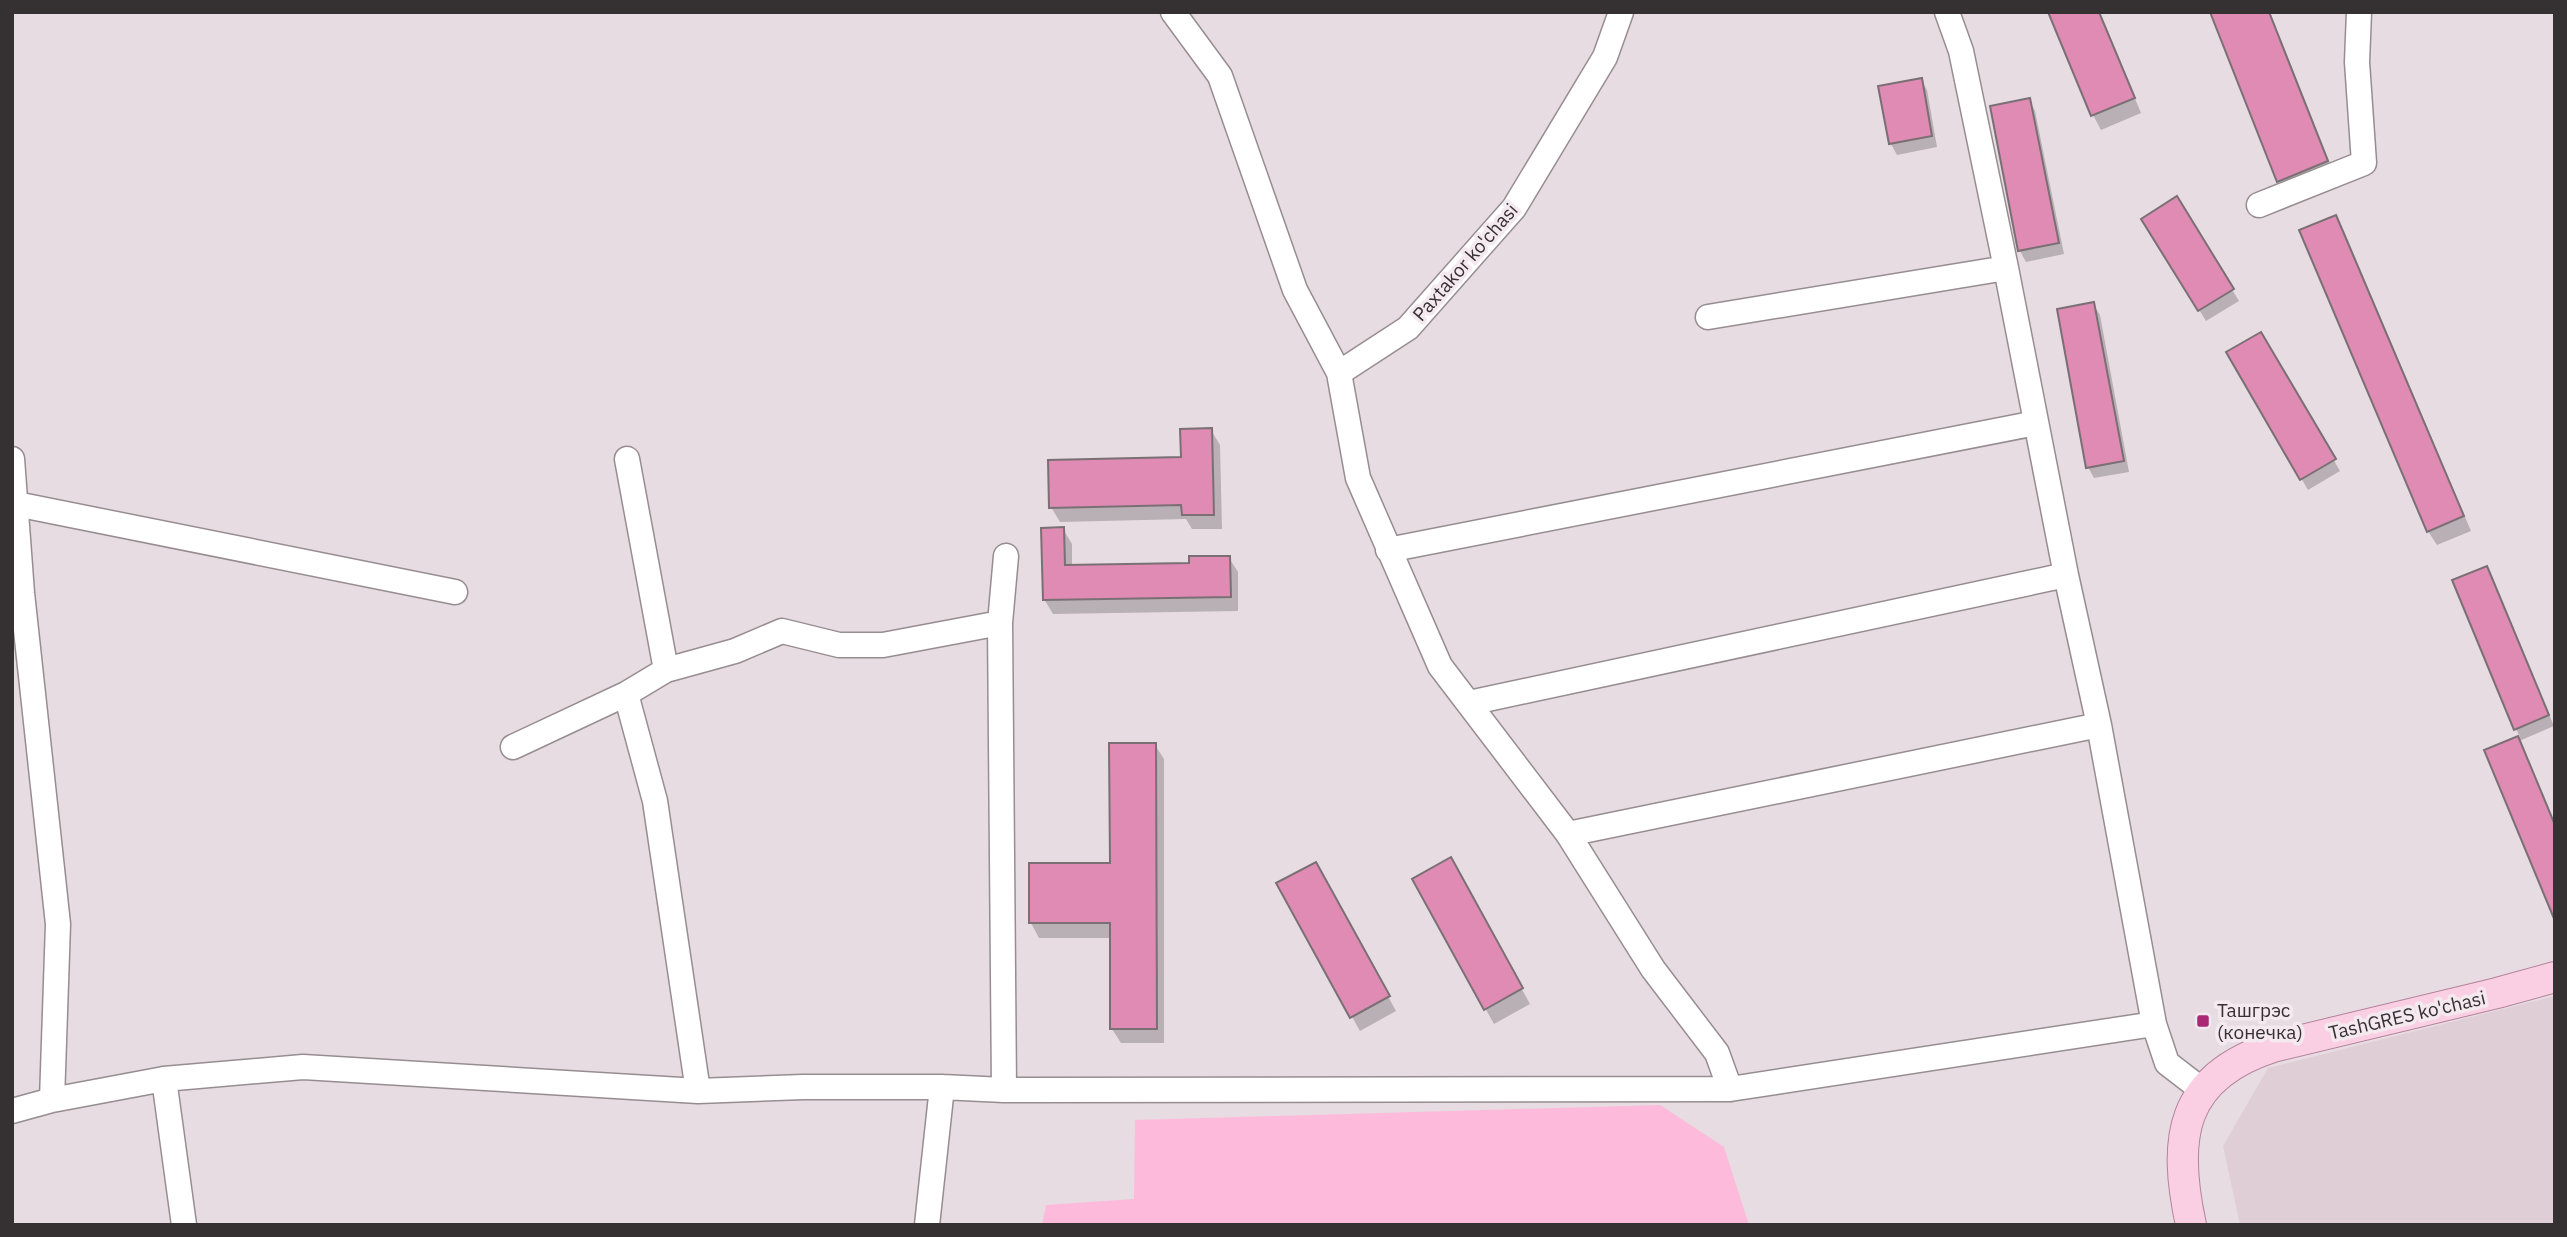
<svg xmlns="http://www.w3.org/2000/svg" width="2567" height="1237" viewBox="0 0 2567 1237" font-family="'IBM Plex Sans',sans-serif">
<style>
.built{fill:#e0ced6}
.green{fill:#febada}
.shadow{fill:#0003}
.building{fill:#df8bb4;stroke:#7a7074;stroke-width:2}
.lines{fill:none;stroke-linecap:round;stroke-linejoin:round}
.minor-casing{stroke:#978d91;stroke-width:27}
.major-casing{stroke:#b3839a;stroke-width:32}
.minor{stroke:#fff;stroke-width:24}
.major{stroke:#facfe4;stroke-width:30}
.poi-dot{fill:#a92774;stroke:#f4e9ee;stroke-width:2.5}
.labels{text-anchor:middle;stroke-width:7;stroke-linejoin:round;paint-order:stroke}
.street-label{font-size:19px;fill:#353032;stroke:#f4e9ee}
.poi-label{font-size:19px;fill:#353032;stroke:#f4e9ee;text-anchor:start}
</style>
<rect width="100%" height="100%" fill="#e7dce1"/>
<!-- built -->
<path class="built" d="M 2555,996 L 2555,1225 L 2240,1225 L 2223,1146 L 2268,1068 Z"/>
<!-- green -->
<path class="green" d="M 1660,1105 L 1724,1147 L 1749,1225 L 1042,1225 L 1046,1205 L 1134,1199 L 1135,1120 Z"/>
<!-- shadow -->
<path class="shadow" d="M 2050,12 L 2099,12 L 2141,113 L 2101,130 L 2093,115 Z
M 2212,12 L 2270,12 L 2335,176 L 2287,196 L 2279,181 Z
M 1921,80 L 1927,90 L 1937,147 L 1897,155 L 1891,144 L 1880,87 Z
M 2029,100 L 2035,111 L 2064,254 L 2026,262 L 2020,251 L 1992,107 Z
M 2177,199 L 2239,301 L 2206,321 L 2143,219 Z
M 2335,217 L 2344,231 L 2471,531 L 2437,545 L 2428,531 Z
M 2093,304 L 2100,315 L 2129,472 L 2094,478 L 2088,467 Z
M 2261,334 L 2340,471 L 2308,490 L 2229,353 Z
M 1211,430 L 1220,445 L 1222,529 L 1192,529 L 1186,519 L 1060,522 L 1051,507 L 1182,459 Z
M 1063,529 L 1072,544 L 1072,566 L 1191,564 L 1229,558 L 1238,572 L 1238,611 L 1053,614 L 1044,599 Z
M 2486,568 L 2554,726 L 2519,741 L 2555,825 L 2487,751 L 2520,737 L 2516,729 Z
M 1155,745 L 1164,759 L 1164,1043 L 1121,1043 L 1112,1029 L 1112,938 L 1039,938 L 1031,923 L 1031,865 L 1112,864 Z
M 1451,860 L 1530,1004 L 1494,1024 L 1414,880 Z
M 1315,864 L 1396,1011 L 1360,1031 L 1278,884 Z"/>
<!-- building -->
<path class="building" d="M 2048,12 L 2099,12 L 2135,98 L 2091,116 Z
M 2210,12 L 2269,12 L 2328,161 L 2277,182 Z
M 1922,78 L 1932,136 L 1889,144 L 1878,86 Z
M 2030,98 L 2059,243 L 2018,251 L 1990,106 Z
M 2177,196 L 2234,289 L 2198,311 L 2141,219 Z
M 2336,215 L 2464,516 L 2427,532 L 2299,230 Z
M 2094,302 L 2124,461 L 2086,468 L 2057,309 Z
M 2261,332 L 2336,459 L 2300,480 L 2226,352 Z
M 1212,428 L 1214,515 L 1182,515 L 1181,505 L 1049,508 L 1048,460 L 1181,457 L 1180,429 Z
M 1064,527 L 1065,565 L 1189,563 L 1189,556 L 1230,556 L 1231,597 L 1043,600 L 1041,528 Z
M 2487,566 L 2549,715 L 2514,730 L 2452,580 Z
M 2518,736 L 2555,825 L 2555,921 L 2484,750 Z
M 1109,743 L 1156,743 L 1157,1029 L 1110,1029 L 1110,923 L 1029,923 L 1029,863 L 1110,863 Z
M 1451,857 L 1523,988 L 1484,1010 L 1412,879 Z
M 1316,862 L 1390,996 L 1350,1018 L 1276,883 Z"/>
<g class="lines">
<!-- minor casing -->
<g class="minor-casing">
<path id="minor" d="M 1173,12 L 1220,76 L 1295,290 L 1339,373 L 1358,478 L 1440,666 L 1568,834 L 1653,969 L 1717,1053 L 1730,1089
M 1947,12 L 1961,51 L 2006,268 L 2066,575 L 2099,725 L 2154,1024 L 2167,1063 L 2202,1090
M 2259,205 L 2364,163 L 2357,62 L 2359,12
M 1708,317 L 2006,268
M 1339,373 L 1408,328 L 1514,208 L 1605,57 L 1621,12
M 12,459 L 22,593 L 58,924 L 52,1100
M 627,459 L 666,670
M 16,504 L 455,592
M 1388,550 L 2036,423
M 1469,703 L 2066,575
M 513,747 L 626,694
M 1568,834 L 2099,725
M 164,1079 L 184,1225
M 1004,1090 L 1000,623 L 1006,556
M 698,1091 L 655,801 L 626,694 L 666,670 L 735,651 L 782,631 L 839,645 L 883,645 L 1000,623
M 12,1111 L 52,1100 L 164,1079 L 303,1067 L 698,1091 L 803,1087 L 942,1087 L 1004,1090 L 1730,1089 L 2154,1024
M 927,1225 L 942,1087"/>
</g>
<!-- major casing -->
<g class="major-casing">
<path id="major" d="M 2191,1225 C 2172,1138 2180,1077 2273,1047 L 2497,993 L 2555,977"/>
</g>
<!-- minor -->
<use href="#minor" class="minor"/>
<!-- major -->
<use href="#major" class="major"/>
</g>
<!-- markers -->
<rect class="poi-dot" x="2196" y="1014" width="14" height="14" rx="3.5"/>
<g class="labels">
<!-- street labels -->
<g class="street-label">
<text transform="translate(1465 262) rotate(-49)" y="7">Paxtakor ko'chasi</text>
<text transform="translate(2407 1015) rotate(-13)" y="7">TashGRES ko'chasi</text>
</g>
<!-- poi labels -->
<g class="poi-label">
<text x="2217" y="1017">Ташгрэс<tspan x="2217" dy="22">(конечка)</tspan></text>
</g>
</g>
<!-- border -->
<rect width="2567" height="1237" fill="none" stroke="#353032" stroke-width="28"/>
</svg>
